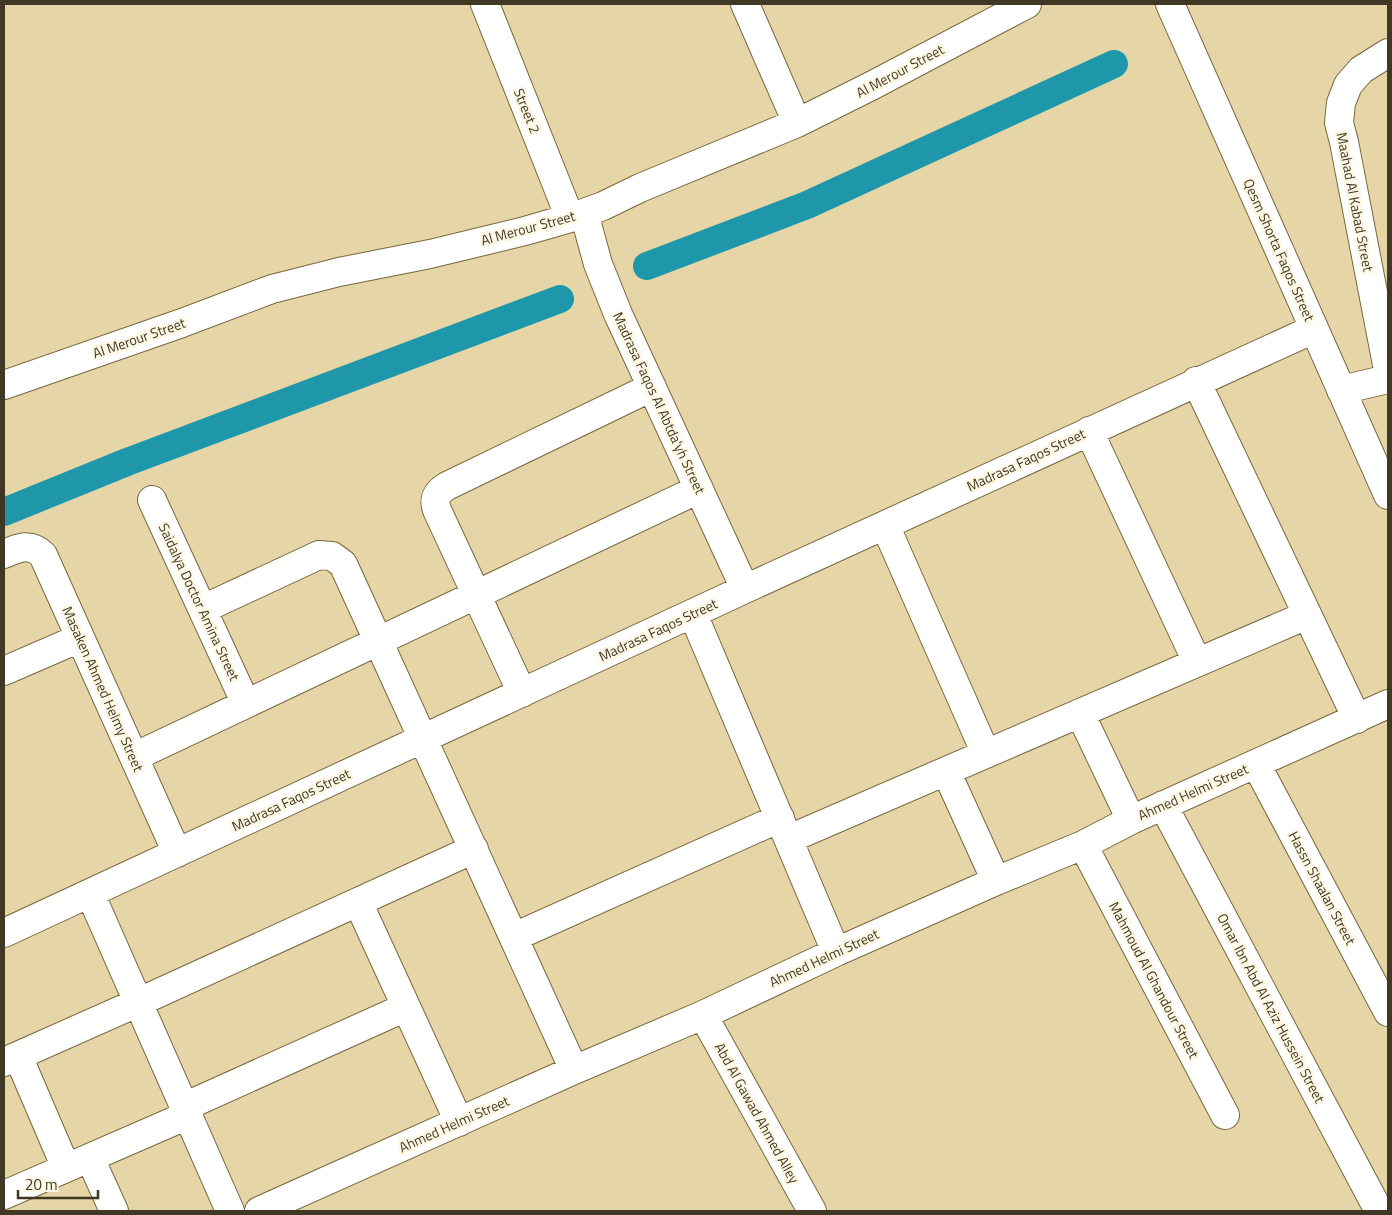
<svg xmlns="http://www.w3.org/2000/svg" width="1392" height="1215" viewBox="0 0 1392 1215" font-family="'Titillium Web',sans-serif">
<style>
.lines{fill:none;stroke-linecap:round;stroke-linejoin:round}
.canal{stroke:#1d97a9;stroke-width:28}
.minor-casing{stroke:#76673c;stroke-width:30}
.minor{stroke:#fff;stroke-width:28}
.labels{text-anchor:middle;stroke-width:5;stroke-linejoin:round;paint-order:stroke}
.street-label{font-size:14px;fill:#3e3825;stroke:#fdf7e4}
</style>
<rect width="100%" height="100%" fill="#e6d5a7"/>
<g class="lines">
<!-- canal -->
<path class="canal" d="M 647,266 L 807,205 L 1114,64
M 4,512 L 127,462 L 560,299"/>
<!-- minor casing -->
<g class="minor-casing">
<path id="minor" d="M 485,4 L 570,218
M 745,4 L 797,123
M 1170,4 L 1388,495
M 1388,53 L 1361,70 L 1348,85 L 1341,103 L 1339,123 L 1344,142 L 1388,370
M 584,213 L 598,264 L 618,314 L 745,589
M 1196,381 L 1357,719
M 4,385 L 182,323 L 272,289 L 339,272 L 430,254 L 525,231 L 570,218 L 603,206 L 640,188 L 797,123 L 873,85 L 1027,4
M 1341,390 L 1388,379
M 1089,431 L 1197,662
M 152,500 L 246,704
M 885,525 L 986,754
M 4,554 C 18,548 30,542 43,555 L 177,853
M 203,609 L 319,555 L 332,556 L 343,564 L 574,1070
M 693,614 L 836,952
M 4,671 L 80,638
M 522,693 L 437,510 C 433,499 437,492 447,486 L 652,387
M 1080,713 L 1131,820
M 134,757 L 699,489
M 1256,764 L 1388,1012
M 946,771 L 996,881
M 1163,805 L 1379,1211
M 789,839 L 1307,615
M 1083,845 L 1225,1115
M 90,893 L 230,1211
M 358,902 L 459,1122
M 4,933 L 745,589 L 1314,329
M 514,937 L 780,818
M 703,1015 L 812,1211
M 18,1056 L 66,1168
M 4,1062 L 139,1002 L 474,849
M 184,1107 L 406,1007
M 90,1158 L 114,1211
M 4,1195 L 188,1115
M 259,1211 L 574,1070 L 703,1015 L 836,952 L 996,881 L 1083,845 L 1131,820 L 1388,704"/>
</g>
<!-- minor -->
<use href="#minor" class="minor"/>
</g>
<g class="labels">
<!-- street labels -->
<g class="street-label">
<text transform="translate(900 71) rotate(-28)" y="5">Al Merour Street</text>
<text transform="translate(527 111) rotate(68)" y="5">Street 2</text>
<text transform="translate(1355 202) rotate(79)" y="5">Maahad Al Kabad Street</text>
<text transform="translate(528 228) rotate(-15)" y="5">Al Merour Street</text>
<text transform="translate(1279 250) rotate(66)" y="5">Qesm Shorta Faqos Street</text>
<text transform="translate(139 338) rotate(-19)" y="5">Al Merour Street</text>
<text transform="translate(659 403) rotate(65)" y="5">Madrasa Faqos Al Abtda'yh Street</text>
<text transform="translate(1026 460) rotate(-25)" y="5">Madrasa Faqos Street</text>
<text transform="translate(199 602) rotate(65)" y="5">Saidalya Doctor Amina Street</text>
<text transform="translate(658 630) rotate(-25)" y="5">Madrasa Faqos Street</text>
<text transform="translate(103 689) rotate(66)" y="5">Masaken Ahmed Helmy Street</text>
<text transform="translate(1193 792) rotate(-24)" y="5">Ahmed Helmi Street</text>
<text transform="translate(291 800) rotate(-25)" y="5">Madrasa Faqos Street</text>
<text transform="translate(1322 888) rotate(62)" y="5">Hassn Shaalan Street</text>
<text transform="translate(824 958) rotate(-25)" y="5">Ahmed Helmi Street</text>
<text transform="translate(1154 980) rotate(62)" y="5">Mahmoud Al Ghandour Street</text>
<text transform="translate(1271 1008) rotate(62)" y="5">Omar Ibn Abd Al Aziz Hussein Street</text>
<text transform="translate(757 1113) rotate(61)" y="5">Abd Al Gawad Ahmed Alley</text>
<text transform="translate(454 1124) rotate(-24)" y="5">Ahmed Helmi Street</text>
</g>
</g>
<!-- border -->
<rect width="1392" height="1215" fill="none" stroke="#3e3825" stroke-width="10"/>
<!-- scale -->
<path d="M18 1190v8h80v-8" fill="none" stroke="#3e3825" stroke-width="2.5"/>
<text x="25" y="1190" font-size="15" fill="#3e3825" stroke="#fdf7e4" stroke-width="4" paint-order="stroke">20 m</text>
</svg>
